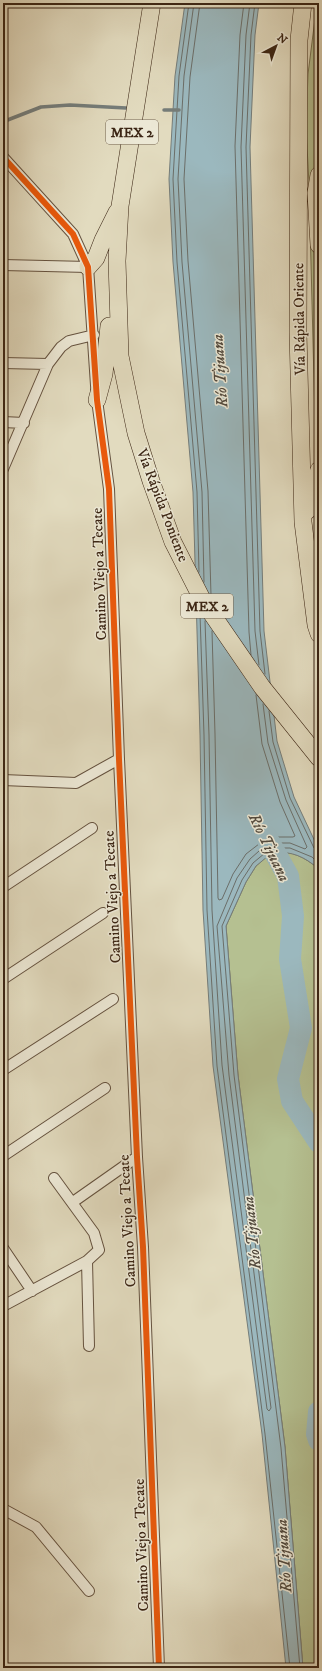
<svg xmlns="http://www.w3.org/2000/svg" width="322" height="1671" viewBox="0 0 322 1671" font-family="'IM FELL DW Pica',serif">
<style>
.green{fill:#b5c091;stroke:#787252}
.water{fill:#9bb8be;stroke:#757d7a}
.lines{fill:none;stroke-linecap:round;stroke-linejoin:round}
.shore{stroke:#6b6e69;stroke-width:1}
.stream{stroke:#757d7a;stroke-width:3.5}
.river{stroke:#9bb8be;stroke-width:22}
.minor-casing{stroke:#65523f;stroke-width:12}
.trunk-casing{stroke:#3b2514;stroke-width:18}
.minor{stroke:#ece8d5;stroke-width:10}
.trunk{stroke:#e2dbbf;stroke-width:17}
.cycleway-casing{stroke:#ece8d5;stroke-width:8}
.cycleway{stroke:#e8590c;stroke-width:6}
.labels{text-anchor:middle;stroke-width:3;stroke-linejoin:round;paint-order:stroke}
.shield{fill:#ece8d5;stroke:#70604e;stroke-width:1}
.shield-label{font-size:14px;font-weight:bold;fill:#3b2514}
.street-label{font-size:15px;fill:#3b2514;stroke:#ece8d5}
.water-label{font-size:16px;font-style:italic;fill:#534a3e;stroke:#ece8d5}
</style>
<rect width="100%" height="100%" fill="#e2dbbf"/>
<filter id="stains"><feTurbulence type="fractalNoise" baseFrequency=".005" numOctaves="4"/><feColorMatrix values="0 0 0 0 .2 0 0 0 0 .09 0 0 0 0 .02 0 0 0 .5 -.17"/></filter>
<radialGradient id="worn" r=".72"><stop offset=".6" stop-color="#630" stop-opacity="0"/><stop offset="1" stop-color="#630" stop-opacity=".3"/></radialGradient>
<!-- green -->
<path class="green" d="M 317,3 L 319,3 L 319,142 L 312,188 L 319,392 L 319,419 L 316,460 L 309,184 L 306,127 L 308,74 Z
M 273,851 C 294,852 303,856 319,869 L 319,1668 L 303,1668 L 285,1447 L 238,1075 L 226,926 L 246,882 L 256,866 Z"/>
<!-- water -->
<path class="water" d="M 185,3 L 259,3 L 255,35 L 250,147 L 264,631 L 277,741 L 294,797 L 319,850 L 319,869 C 303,856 294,852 273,852 L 256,866 L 246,882 L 226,926 L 238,1075 L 285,1447 L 303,1668 L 286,1668 L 262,1434 L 213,1066 L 203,910 L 200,735 L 193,492 L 173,262 L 169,179 L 175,76 Z"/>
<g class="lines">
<!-- shore -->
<path class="shore" d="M 189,3 L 179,76 L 173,179 L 177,262 L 197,492 L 199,572
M 194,3 L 184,76 L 178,179 L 182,262 L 202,492 L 204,582
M 200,3 L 190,77 L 184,179 L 188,261 L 208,491 L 211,595
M 244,3 L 240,35 L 235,146 L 249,632 L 251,655
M 250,3 L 246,35 L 241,147 L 255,631 L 259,665
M 255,3 L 251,35 L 246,147 L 260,631 L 265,674
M 200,614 L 204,735 L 207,910 L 217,1066 L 265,1434 L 290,1668
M 205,621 L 209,735 L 212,910 L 222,1065 L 267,1409 L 269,1411 L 271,1408 L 229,1075 L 217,926 L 237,878 L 250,859 L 267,844 L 272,843 L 290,843 L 305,849 L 307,847 L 286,800 L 268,743 L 263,704
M 212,631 L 215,734 L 218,898 L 219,900 L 222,899 L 233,874 L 246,854 L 268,837 L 293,837 L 295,836 L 280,802 L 262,744 L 256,695
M 269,711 L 273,742 L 290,798 L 314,848 L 319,850
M 300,1668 L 281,1448 L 234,1075 L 222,926 L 242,880 L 253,863 L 271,848 L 290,848 L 312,857 L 319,864"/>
<!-- stream -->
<path class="stream" d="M 164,110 L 179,110
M 5,121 L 41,107 L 70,105 L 126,108"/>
<!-- river -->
<path class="river" d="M 260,826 L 288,876 L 293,916 L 290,959 L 301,1028 L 288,1079 L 292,1101 L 319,1142
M 319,1412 L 317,1434 L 319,1440"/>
<!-- minor casing -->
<g class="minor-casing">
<path id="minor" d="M 3,157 L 73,234 L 88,267 L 97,400 L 109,489 L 119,759 L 137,1157 L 143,1247 L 159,1668
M 3,265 L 88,267
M 3,363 L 48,364
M 3,422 L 24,423
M 3,469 L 48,364 L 61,347 L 69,341 L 94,335
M 3,780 L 76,783 L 119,759
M 3,887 L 92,828
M 3,979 L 103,913
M 3,1070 L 113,999
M 3,1156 L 105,1088
M 73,1202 L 137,1157
M 3,1248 L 32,1291
M 87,1261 L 89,1346
M 3,1306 L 87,1261 L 99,1250 L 94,1233 L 54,1178
M 3,1509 L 36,1527 L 89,1591"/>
</g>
<!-- trunk casing -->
<g class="trunk-casing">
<path id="trunk" d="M 152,3 L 120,206 L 117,261 L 120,356 L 136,433 L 151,481 L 173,542 L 203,601 L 262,687 L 319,758
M 303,3 L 299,40 L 298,333 L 303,522 L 316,625 L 319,634
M 319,175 L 316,193 L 319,245
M 88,267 L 96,258 L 103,240 L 117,212
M 97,400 L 104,374 L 109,326
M 307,511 L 319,470"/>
</g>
<!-- minor -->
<use href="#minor" class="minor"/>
<!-- trunk -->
<use href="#trunk" class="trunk"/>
<!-- cycleway casing -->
<g class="cycleway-casing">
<path id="cycleway" d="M 3,157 L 73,234 L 88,267 L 97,400 L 109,489 L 119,759 L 137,1157 L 143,1247 L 159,1668"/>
</g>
<!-- cycleway -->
<use href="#cycleway" class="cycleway"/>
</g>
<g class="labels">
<!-- shield labels -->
<g class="shield">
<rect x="106" y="120" width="52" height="24" rx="3"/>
<rect x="181" y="594" width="52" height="24" rx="3"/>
</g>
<g class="shield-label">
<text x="132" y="137">MEX 2</text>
<text x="207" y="611">MEX 2</text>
</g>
<!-- street labels -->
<g class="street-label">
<text transform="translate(299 319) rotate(-91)" y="5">Vía Rápida Oriente</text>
<text transform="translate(163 505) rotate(69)" y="5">Vía Rápida Poniente</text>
<text transform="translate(99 574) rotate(-92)" y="5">Camino Viejo a Tecate</text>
<text transform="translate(112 897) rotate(-93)" y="5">Camino Viejo a Tecate</text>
<text transform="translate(127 1221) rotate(-93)" y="5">Camino Viejo a Tecate</text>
<text transform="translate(141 1545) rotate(-92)" y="5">Camino Viejo a Tecate</text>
</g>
<!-- water labels -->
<g class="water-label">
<text transform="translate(219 371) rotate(-94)" y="6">Río Tijuana</text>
<text transform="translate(270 847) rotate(64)" y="6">Río Tijuana</text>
<text transform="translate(251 1233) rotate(-96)" y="6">Río Tijuana</text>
<text transform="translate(283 1556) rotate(-94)" y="6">Río Tijuana</text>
</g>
</g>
<!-- margin -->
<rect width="322" height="1671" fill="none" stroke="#e2dbbf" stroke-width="16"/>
<rect x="4" y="4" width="314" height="1663" fill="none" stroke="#3b2514" stroke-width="2"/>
<rect x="8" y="8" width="306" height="1655" fill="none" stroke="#3b2514"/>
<!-- north arrow -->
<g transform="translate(276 46) rotate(41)" stroke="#ece8d5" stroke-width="3" paint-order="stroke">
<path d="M0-3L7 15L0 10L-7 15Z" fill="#3b2514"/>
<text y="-6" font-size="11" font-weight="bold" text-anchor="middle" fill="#3b2514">N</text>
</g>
<rect width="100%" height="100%" filter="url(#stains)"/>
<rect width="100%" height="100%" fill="url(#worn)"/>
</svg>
